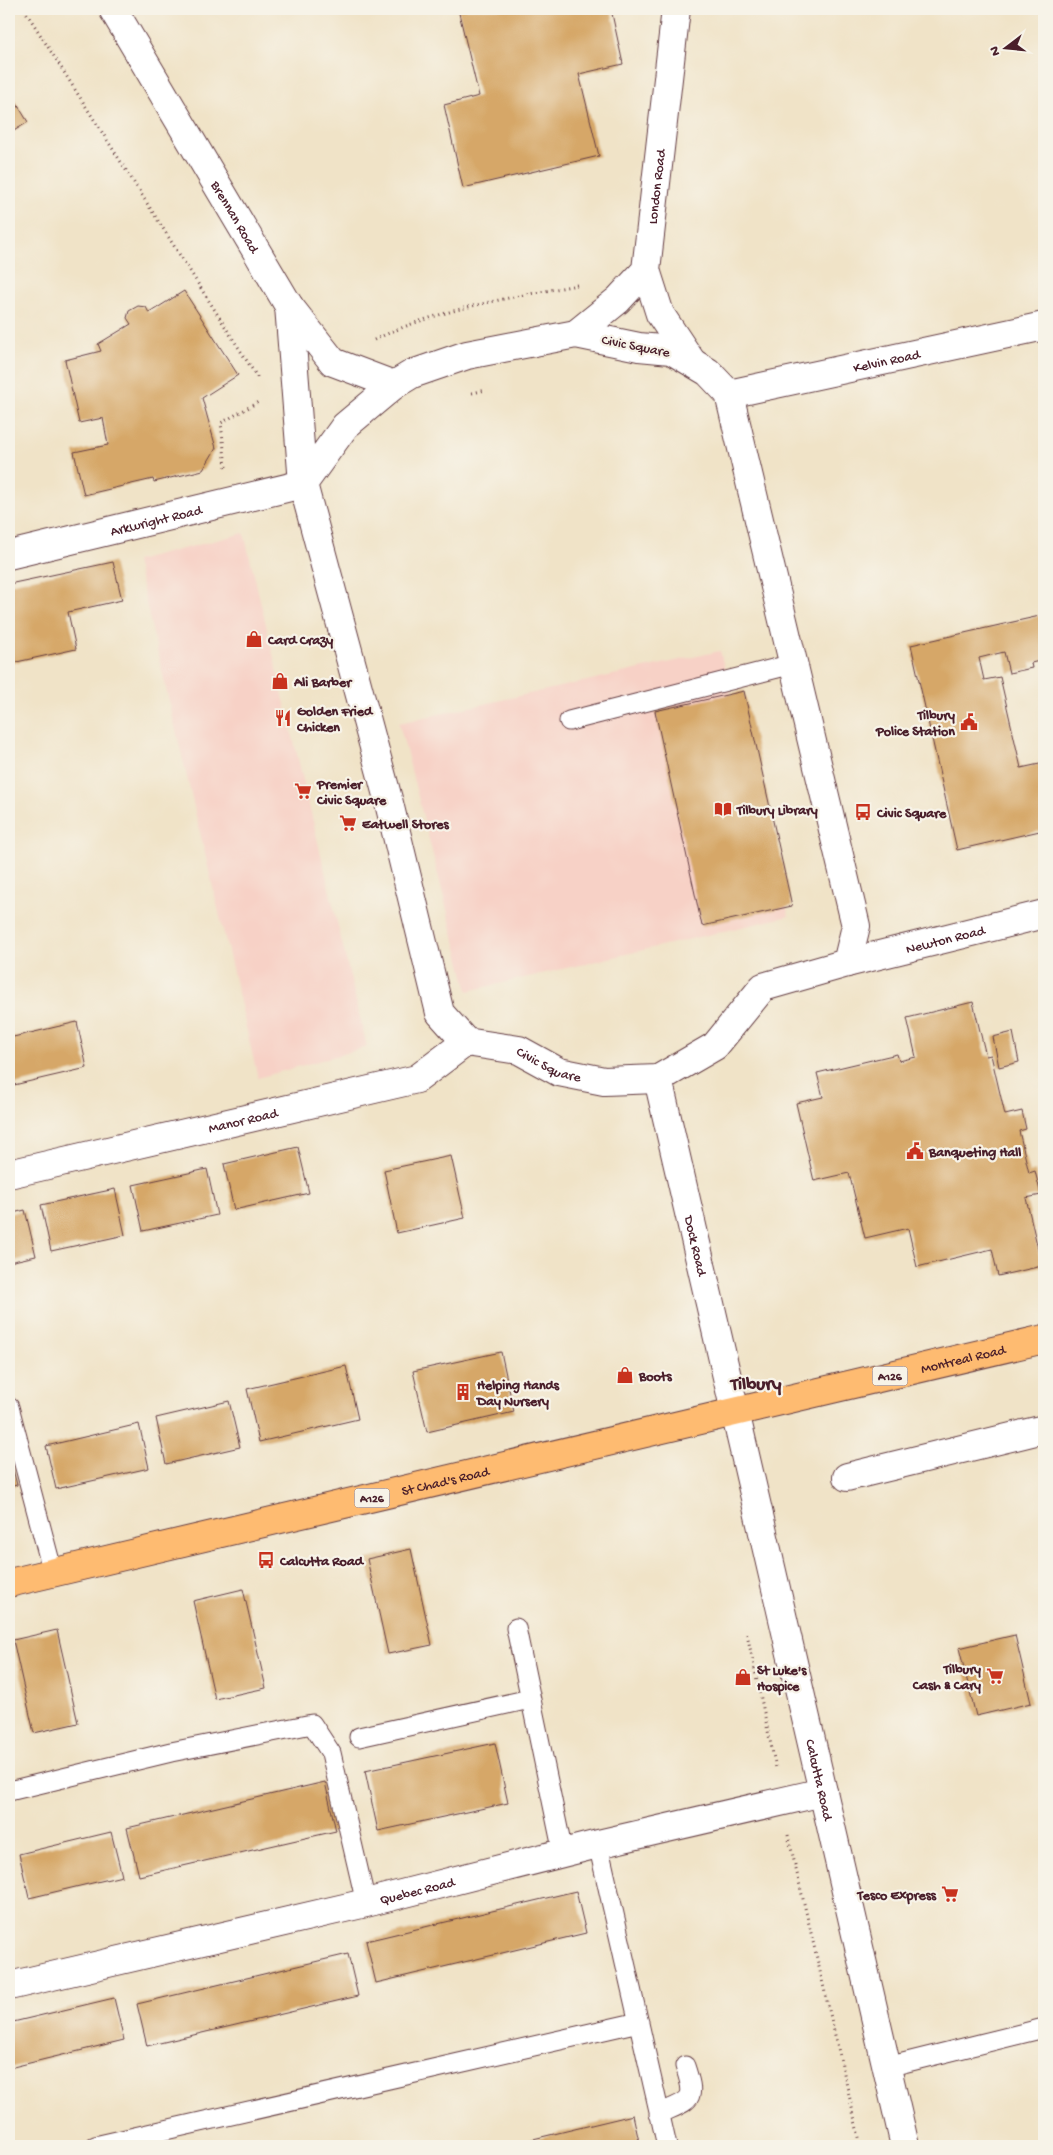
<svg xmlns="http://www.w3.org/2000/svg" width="1053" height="2155" viewBox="0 0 1053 2155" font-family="'Gochi Hand',sans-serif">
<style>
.built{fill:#f7d1c6}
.building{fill:#d6a767}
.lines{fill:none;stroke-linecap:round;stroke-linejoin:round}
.service-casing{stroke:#633c42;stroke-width:21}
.minor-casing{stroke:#633c42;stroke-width:30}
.tertiary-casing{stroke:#633c42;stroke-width:30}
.primary-casing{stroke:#633c42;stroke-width:30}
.path{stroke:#633c42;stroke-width:3;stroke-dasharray:1 4;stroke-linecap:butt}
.service{stroke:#fff;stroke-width:19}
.minor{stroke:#fff;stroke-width:28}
.tertiary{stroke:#fff;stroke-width:28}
.primary{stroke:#febb71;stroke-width:28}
.labels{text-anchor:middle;stroke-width:4.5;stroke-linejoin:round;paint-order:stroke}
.shield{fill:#f7f3e8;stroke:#7e5f64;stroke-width:1}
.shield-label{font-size:12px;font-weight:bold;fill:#4a1f2b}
.street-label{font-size:14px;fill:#4a1f2b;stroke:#f7f3e8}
.poi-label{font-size:14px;font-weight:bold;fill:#4a1f2b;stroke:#f7f3e8;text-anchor:start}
.district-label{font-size:19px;font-weight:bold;fill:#4a1f2b;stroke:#f7f3e8}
</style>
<rect width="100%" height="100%" fill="#f7f3e8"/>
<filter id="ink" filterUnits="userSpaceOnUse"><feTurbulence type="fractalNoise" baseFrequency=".02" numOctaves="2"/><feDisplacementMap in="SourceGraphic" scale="10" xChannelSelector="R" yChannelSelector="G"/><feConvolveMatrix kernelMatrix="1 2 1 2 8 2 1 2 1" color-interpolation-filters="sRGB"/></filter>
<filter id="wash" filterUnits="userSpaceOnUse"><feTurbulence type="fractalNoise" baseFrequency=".0096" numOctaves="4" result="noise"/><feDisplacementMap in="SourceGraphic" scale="20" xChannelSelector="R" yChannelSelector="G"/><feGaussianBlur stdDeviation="1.12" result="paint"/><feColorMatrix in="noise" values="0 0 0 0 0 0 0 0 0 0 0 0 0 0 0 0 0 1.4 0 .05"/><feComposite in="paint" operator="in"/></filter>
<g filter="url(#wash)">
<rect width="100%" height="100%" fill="#f0e3c7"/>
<!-- built -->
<path class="built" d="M 244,533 L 367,1047 L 258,1078 L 136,561 Z
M 720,651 L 789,916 L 468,991 L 399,723 Z"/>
<g id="blocks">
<!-- building -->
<path class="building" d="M 458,9 L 611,9 L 623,64 L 579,74 L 599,156 L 463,188 L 444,105 L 479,96 Z
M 9,91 L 28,122 L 9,134 Z
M 184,291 L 238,375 L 202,398 L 216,448 L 203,470 L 154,482 L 153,479 L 84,495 L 74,452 L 108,445 L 103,418 L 79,423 L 65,360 L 101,351 L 98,344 L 131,324 L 127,318 L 129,311 L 138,306 L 146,307 L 149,313 Z
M 113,562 L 122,600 L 68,612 L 76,649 L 12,663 L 9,650 L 9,584 Z
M 1044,615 L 1044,660 L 1031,663 L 1032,668 L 1009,673 L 1004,652 L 979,658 L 984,680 L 1000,677 L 1021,768 L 1044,763 L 1044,830 L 957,850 L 911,645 Z
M 744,691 L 792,906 L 702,926 L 655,711 Z
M 973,1002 L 986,1056 L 991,1055 L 1005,1115 L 1022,1111 L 1026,1129 L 1019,1131 L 1029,1173 L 1035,1171 L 1041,1195 L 1026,1198 L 1042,1266 L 998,1276 L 992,1249 L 917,1267 L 908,1228 L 865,1238 L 849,1173 L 814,1181 L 796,1103 L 823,1097 L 817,1073 L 897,1054 L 899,1061 L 916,1057 L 907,1018 Z
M 77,1022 L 87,1068 L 14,1085 L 9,1064 L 9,1038 Z
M 1013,1032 L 1019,1062 L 999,1067 L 993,1037 Z
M 298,1147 L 309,1193 L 234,1210 L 224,1164 Z
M 451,1156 L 465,1218 L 397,1233 L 384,1170 Z
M 207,1169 L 217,1215 L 143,1231 L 133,1185 Z
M 115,1189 L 125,1235 L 51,1251 L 41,1205 Z
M 25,1210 L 36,1256 L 9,1262 L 9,1214 Z
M 501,1352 L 514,1412 L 427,1432 L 413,1371 Z
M 346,1366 L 358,1419 L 259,1442 L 247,1389 Z
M 229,1401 L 240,1447 L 166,1464 L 156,1418 Z
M 139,1424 L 149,1468 L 56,1489 L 46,1446 Z
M 9,1454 L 17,1485 L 9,1487 Z
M 411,1549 L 432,1645 L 388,1654 L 367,1559 Z
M 243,1589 L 266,1688 L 215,1699 L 193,1601 Z
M 57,1630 L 78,1723 L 34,1733 L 13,1640 Z
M 1015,1635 L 1031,1703 L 976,1716 L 959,1648 Z
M 495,1743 L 508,1803 L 378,1831 L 365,1771 Z
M 325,1782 L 336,1831 L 139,1876 L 127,1828 Z
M 111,1832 L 122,1876 L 29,1898 L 19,1854 Z
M 576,1891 L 586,1933 L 376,1983 L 366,1941 Z
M 348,1954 L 358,1996 L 147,2046 L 137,2004 Z
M 114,1998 L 124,2040 L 9,2068 L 9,2023 Z
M 633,2115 L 640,2146 L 504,2146 Z"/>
</g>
</g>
<g filter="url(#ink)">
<use href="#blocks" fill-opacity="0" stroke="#633c42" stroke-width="1"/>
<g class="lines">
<!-- service casing -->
<g class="service-casing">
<path id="service" d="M 569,721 L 793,664
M 9,1407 L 53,1573
M 516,1628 L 563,1853
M 359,1737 L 530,1699
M 9,1791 L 171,1752 L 312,1724 L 331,1753 L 366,1903
M 598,1844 L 667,2146
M 887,2067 L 1044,2028
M 659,2114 C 691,2099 697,2102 685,2066
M 95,2146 L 639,2022"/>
</g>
<!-- minor casing -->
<g class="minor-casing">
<g id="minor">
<path d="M 646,270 L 660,314 L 692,362"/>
<path id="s1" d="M 576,334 L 618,300 L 646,270 L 676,9"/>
<path id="s2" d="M 729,394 L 1044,326"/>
<path id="s3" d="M 9,555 L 303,484"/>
<path id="s4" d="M 847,963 L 1044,914"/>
<path id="s5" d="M 9,1174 L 417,1079 L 466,1042"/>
<path d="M 847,1477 L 1044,1429"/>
<path id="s6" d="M 9,1986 L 366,1903 L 598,1844 L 823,1792"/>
</g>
</g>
<!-- tertiary casing -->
<g class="tertiary-casing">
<g id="tertiary">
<path id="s7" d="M 113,9 L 289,306 L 333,362 L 394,385"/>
<path id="s8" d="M 289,306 L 303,484 L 388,799 L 440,1013 L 466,1042 L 519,1050 L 559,1072 L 604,1081 L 658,1079 L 715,1046 L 763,987 L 847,963 L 856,926 L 729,394 L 708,372 L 671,350 L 639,347 L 576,334 L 467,355 L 412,374 L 394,385 L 345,426 L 303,484"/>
<path id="s9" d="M 658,1079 L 905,2146"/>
</g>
</g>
<!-- primary casing -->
<g class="primary-casing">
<g id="primary">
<path id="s10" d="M 9,1583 L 1044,1339"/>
</g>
</g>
<!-- path -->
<path class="path" d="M 24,9 L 259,380
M 374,340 C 437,309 509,298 577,285
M 472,393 L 486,390
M 226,467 L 221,423 L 260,401
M 747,1634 L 776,1768
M 788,1835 L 861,2146"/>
<!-- service -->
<use href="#service" class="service"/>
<!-- minor -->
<use href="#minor" class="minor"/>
<!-- tertiary -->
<use href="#tertiary" class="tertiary"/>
<!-- primary -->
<use href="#primary" class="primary"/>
</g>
</g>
<!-- icons -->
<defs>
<g id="shop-bare" transform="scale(1.35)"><path d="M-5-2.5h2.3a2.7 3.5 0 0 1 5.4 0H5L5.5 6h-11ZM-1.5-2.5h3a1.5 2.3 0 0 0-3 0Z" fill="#c8321e" stroke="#f7f3e8" stroke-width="2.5" paint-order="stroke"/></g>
<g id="restaurant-bare" transform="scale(1.35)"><path d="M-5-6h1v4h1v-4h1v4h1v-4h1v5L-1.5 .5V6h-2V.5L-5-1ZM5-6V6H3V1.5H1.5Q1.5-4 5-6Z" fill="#c8321e" stroke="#f7f3e8" stroke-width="2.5" paint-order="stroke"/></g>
<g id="civic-bare" transform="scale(1.35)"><path d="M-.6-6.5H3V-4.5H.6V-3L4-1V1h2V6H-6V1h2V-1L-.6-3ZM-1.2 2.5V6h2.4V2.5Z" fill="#c8321e" stroke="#f7f3e8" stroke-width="2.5" paint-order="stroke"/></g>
<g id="supermarket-bare" transform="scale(1.35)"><path d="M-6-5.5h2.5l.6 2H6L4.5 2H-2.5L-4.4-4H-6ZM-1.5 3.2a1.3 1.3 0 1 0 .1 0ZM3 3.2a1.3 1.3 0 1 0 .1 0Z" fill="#c8321e" stroke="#f7f3e8" stroke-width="2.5" paint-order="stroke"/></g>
<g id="library-bare" transform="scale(1.35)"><path d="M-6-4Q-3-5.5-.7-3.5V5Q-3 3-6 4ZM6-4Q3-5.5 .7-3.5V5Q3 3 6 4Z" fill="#c8321e" stroke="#f7f3e8" stroke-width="2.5" paint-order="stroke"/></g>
<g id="bus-bare" transform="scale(1.35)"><path d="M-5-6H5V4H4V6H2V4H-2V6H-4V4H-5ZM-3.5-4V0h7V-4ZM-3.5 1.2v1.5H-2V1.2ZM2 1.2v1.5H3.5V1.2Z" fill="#c8321e" stroke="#f7f3e8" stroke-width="2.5" paint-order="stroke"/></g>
<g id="building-bare" transform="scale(1.35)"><path d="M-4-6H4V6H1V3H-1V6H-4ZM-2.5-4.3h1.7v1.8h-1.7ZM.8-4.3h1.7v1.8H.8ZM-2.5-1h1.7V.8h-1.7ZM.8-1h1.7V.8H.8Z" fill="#c8321e" stroke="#f7f3e8" stroke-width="2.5" paint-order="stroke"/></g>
</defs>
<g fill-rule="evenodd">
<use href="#shop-bare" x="254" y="639"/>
<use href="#shop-bare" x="280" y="681"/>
<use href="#restaurant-bare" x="283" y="718"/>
<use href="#civic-bare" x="969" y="722"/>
<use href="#supermarket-bare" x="303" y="791"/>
<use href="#library-bare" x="723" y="809"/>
<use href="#bus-bare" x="863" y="812"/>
<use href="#supermarket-bare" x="348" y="823"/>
<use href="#civic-bare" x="915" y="1151"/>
<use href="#shop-bare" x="625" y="1375"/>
<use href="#building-bare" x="463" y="1392"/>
<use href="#bus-bare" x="266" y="1560"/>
<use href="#supermarket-bare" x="995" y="1676"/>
<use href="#shop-bare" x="743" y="1677"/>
<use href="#supermarket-bare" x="950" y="1894"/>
</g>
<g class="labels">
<!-- shield labels -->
<g class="shield">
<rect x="872.5" y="1366.5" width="35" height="19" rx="4"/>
<rect x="354.5" y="1488.5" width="35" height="19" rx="4"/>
</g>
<g class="shield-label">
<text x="890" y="1380">A126</text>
<text x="372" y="1502">A126</text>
</g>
<!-- street labels -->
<g class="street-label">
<text dy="5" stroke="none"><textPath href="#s1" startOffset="179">London Road</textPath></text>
<text dy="5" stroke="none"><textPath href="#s7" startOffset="241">Brennan Road</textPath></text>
<text transform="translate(636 345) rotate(11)" y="5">Civic Square</text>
<text dy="5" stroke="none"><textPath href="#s2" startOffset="161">Kelvin Road</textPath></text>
<text dy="5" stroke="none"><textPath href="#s3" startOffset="151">Arkwright Road</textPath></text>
<text dy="5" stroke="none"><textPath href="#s4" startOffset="101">Newton Road</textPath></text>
<text dy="5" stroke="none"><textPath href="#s8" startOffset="851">Civic Square</textPath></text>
<text dy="5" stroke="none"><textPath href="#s5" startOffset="240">Manor Road</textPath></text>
<text dy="5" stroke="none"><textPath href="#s9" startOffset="171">Dock Road</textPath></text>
<text dy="5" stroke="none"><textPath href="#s10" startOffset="980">Montreal Road</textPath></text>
<text dy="5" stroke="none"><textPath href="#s10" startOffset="448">St Chad's Road</textPath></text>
<text dy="5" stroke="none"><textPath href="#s9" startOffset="719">Calcutta Road</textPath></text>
<text dy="5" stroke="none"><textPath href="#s6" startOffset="419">Quebec Road</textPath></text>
</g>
<!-- poi labels -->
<g class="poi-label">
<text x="268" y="644">Card Crazy</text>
<text x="294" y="686">Ali Barber</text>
<text x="297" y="715">Golden Fried<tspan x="297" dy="16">Chicken</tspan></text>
<text x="955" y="719" text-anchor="end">Tilbury<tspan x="955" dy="16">Police Station</tspan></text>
<text x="317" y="788">Premier<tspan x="317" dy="16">Civic Square</tspan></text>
<text x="737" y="814">Tilbury Library</text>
<text x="877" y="817">Civic Square</text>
<text x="362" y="828">Eatwell Stores</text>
<text x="929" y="1156">Banqueting Hall</text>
<text x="639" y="1380">Boots</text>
<text x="477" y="1389">Helping Hands<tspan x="477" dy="16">Day Nursery</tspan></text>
<text x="280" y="1565">Calcutta Road</text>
<text x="981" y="1673" text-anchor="end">Tilbury<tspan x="981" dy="16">Cash &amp; Cary</tspan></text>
<text x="757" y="1674">St Luke's<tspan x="757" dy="16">Hospice</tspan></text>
<text x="936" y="1899" text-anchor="end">Tesco Express</text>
</g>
<!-- district labels -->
<g class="district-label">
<text x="756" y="1389">Tilbury</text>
</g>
</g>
<!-- margin -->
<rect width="1053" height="2155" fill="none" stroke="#f7f3e8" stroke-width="30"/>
<!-- north arrow -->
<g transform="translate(1006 48) rotate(254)" stroke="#f7f3e8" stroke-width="4" paint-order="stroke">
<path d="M0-4L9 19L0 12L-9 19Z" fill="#4a1f2b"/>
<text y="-8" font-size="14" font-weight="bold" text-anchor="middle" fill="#4a1f2b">N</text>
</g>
</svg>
